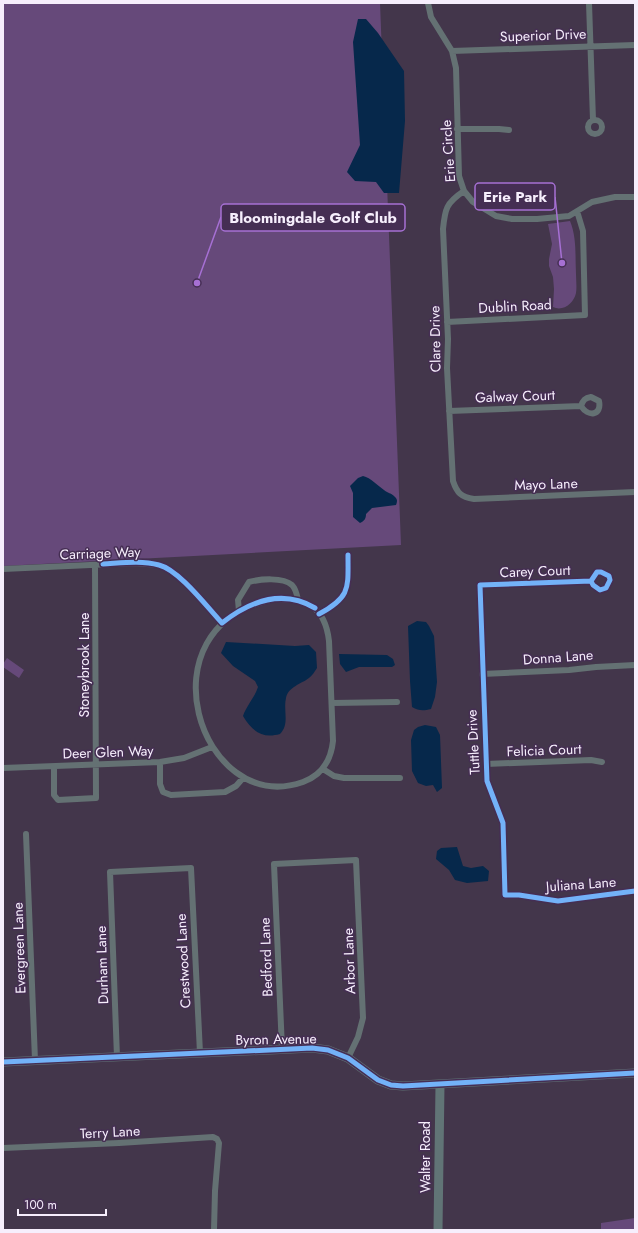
<svg xmlns="http://www.w3.org/2000/svg" width="638" height="1233" viewBox="0 0 638 1233" font-family="Jost,sans-serif">
<style>
.green{fill:#66497a}
.water{fill:#06284b}
.lines{fill:none;stroke-linecap:round;stroke-linejoin:round}
.street{stroke:#647173;stroke-width:6}
.secondary{stroke:#617476;stroke-width:9}
.cycleway-casing{stroke:#452e53;stroke-width:8}
.cycleway{stroke:#73b2f8;stroke-width:5}
.labels{text-anchor:middle;stroke-width:3;stroke-linejoin:round;paint-order:stroke}
.street-label{font-size:14px;fill:#f6eefc;stroke:#452e53}
.leader{fill:none;stroke:#a670d4;stroke-width:1.5}
.callout-dot{fill:#a670d4;stroke:#452e53;stroke-width:1.5}
.callout{fill:#452e53;stroke:#a670d4;stroke-width:1.5}
.callout-label{font-size:15px;text-anchor:middle;font-weight:bold;fill:#f6eefc}
</style>
<rect width="100%" height="100%" fill="#43364b"/>
<!-- green -->
<path class="green" d="M 3,3 L 380,3 L 401,545 L 3,566 Z
M 570,221 C 577,238 575,256 576,274 C 576,280 577,287 576,293 C 574,303 563,312 553,307 L 554,289 L 553,277 L 549,266 L 549,259 L 552,244 L 548,224 Z
M 7,658 L 24,670 L 19,678 L 3,667 L 3,664 Z
M 635,1218 L 635,1230 L 601,1230 L 601,1223 Z"/>
<!-- water -->
<path class="water" d="M 358,19 L 366,19 L 378,33 L 404,71 L 405,121 L 399,193 L 384,193 L 376,182 L 355,181 L 347,172 L 360,145 L 353,42 Z
M 363,476 C 371,478 377,485 384,490 C 387,493 392,493 395,497 C 398,500 397,502 396,505 L 372,508 L 366,514 C 366,519 364,521 360,523 L 353,517 L 353,493 L 350,486 L 358,478 Z
M 417,621 L 426,622 L 429,626 L 434,636 L 437,682 L 435,697 L 431,709 C 423,711 419,711 412,707 L 410,681 L 408,626 Z
M 226,642 L 295,646 L 309,645 L 316,652 L 317,668 C 315,671 312,676 309,678 C 301,684 288,687 286,698 C 283,711 290,724 280,734 C 262,739 252,731 243,716 C 247,705 255,697 258,687 L 255,681 L 233,666 L 221,653 Z
M 339,654 L 387,655 L 393,659 L 395,665 L 392,667 L 359,667 L 346,672 L 340,664 Z
M 425,725 L 436,727 L 440,735 L 442,788 L 437,792 L 433,785 L 426,786 L 418,783 L 412,771 L 411,740 L 414,730 L 418,727 Z
M 457,847 L 463,866 L 471,868 L 483,866 L 489,871 L 488,881 L 467,883 L 455,880 L 449,870 L 436,859 L 437,851 L 441,848 Z"/>
<g class="lines">
<!-- street -->
<path class="street" d="M 428,3 L 431,17 L 452,51 L 456,68 L 459,176 L 464,191 L 473,202 L 496,216 L 512,219 L 537,219 L 569,216 L 592,202 L 615,197 L 635,197
M 589,3 L 593,120
M 452,51 L 635,45
M588 127a7 7 0 1 1 14 0a7 7 0 1 1-14 0Z
M 457,129 L 499,129 L 509,130
M 464,191 C 446,203 445,209 443,229 L 448,339 L 447,368 L 453,481 C 457,493 461,497 474,499 L 635,492
M 447,322 L 585,315 L 583,231 L 577,211
M 449,411 L 581,406 C 588,417 602,416 599,401 L 591,397 C 585,398 583,400 581,406
M 3,569 L 134,563 L 160,565 L 172,571 L 181,578 L 222,623
M 591,581 L 597,572 L 601,572 L 609,576 L 610,580 L 606,588 L 600,590 L 593,585 L 591,581 L 480,585 L 487,781 L 503,823 L 505,895 L 519,895 L 558,901 L 635,891
M 274,599 C 306,598 325,606 329,641 L 333,741 C 331,760 322,775 303,782 C 200,818 138,625 274,599 Z
M 239,611 L 238,600 L 249,582 C 260,579 283,577 292,585 C 296,589 297,595 298,600
M 319,614 C 351,597 348,588 348,555
M 482,674 L 569,670 L 596,667 L 635,665
M 332,703 L 397,702
M 160,762 L 160,784 L 163,792 L 171,795 L 225,792 L 236,786 L 243,778
M 486,764 L 591,760 L 602,762
M 54,767 L 54,795 L 58,800 L 96,798 L 95,565
M 3,768 L 160,762 L 184,758 L 212,747
M 323,769 L 334,776 L 344,778 L 400,778
M 26,834 L 35,1060
M 274,864 L 282,1049
M 274,864 L 356,860
M 191,868 L 200,1053
M 110,872 L 117,1057
M 110,872 L 191,868
M 348,1058 L 358,1037 L 363,1018 L 356,860
M 3,1148 L 119,1143 L 213,1137 L 217,1139 L 219,1143 L 215,1191 L 214,1230"/>
<!-- secondary -->
<path class="secondary" d="M 3,1062 L 312,1048 L 328,1050 L 348,1058 L 378,1080 L 391,1085 L 403,1086 L 635,1073
M 438,1230 L 440,1085"/>
<!-- cycleway casing -->
<g class="cycleway-casing">
<path id="cycleway" d="M 103,564 C 121,563 141,560 159,565 C 179,570 207,607 222,623 C 250,601 283,589 315,608
M 591,581 L 597,572 L 601,572 L 609,576 L 610,580 L 606,588 L 600,590 L 593,585 L 591,581 L 480,585 L 487,781 L 503,823 L 505,895 L 519,895 L 558,901 L 635,891
M 319,614 C 351,597 348,588 348,555
M 3,1062 L 312,1048 L 328,1050 L 348,1058 L 378,1080 L 391,1085 L 403,1086 L 635,1073"/>
</g>
<!-- cycleway -->
<use href="#cycleway" class="cycleway"/>
</g>
<g class="labels">
<!-- street labels -->
<g class="street-label">
<text transform="translate(543 35) rotate(-2)" y="5">Superior Drive</text>
<text transform="translate(448 151) rotate(-94)" y="5">Erie Circle</text>
<text transform="translate(515 306) rotate(-3)" y="5">Dublin Road</text>
<text transform="translate(435 339) rotate(-91)" y="5">Clare Drive</text>
<text transform="translate(515 396) rotate(-2)" y="5">Galway Court</text>
<text transform="translate(546 484) rotate(-2)" y="5">Mayo Lane</text>
<text transform="translate(100 553) rotate(-2)" y="5">Carriage Way</text>
<text transform="translate(535 571) rotate(-2)" y="5">Carey Court</text>
<text transform="translate(558 657) rotate(-4)" y="5">Donna Lane</text>
<text transform="translate(84 665) rotate(-90)" y="5">Stoneybrook Lane</text>
<text transform="translate(473 742) rotate(-93)" y="5">Tuttle Drive</text>
<text transform="translate(544 750) rotate(-2)" y="5">Felicia Court</text>
<text transform="translate(108 752) rotate(-2)" y="5">Deer Glen Way</text>
<text transform="translate(581 884) rotate(-4)" y="5">Juliana Lane</text>
<text transform="translate(19 948) rotate(-92)" y="5">Evergreen Lane</text>
<text transform="translate(266 957) rotate(-92)" y="5">Bedford Lane</text>
<text transform="translate(183 961) rotate(-93)" y="5">Crestwood Lane</text>
<text transform="translate(349 961) rotate(-92)" y="5">Arbor Lane</text>
<text transform="translate(102 965) rotate(-92)" y="5">Durham Lane</text>
<text transform="translate(276 1039) rotate(-1)" y="5">Byron Avenue</text>
<text transform="translate(110 1132) rotate(-3)" y="5">Terry Lane</text>
<text transform="translate(425 1157) rotate(-90)" y="5">Walter Road</text>
</g>
</g>
<!-- callouts -->
<path class="leader" d="M562 263L555 197M197 283L221 217"/>
<g class="callout-dot">
<circle cx="562" cy="263" r="4"/>
<circle cx="197" cy="283" r="4"/>
</g>
<g class="callout">
<rect x="475" y="183" width="80" height="27" rx="4"/>
<rect x="221" y="204" width="184" height="27" rx="4"/>
</g>
<g class="callout-label">
<text x="515" y="202">Erie Park</text>
<text x="313" y="223">Bloomingdale Golf Club</text>
</g>
<!-- border -->
<rect width="638" height="1233" fill="none" stroke="#f6eefc" stroke-width="8"/>
<!-- scale -->
<path d="M18 1209v6h88v-6" fill="none" stroke="#f6eefc" stroke-width="2"/>
<text x="24" y="1209" font-size="12" fill="#f6eefc" stroke="#452e53" stroke-width="3" paint-order="stroke">100 m</text>
</svg>
